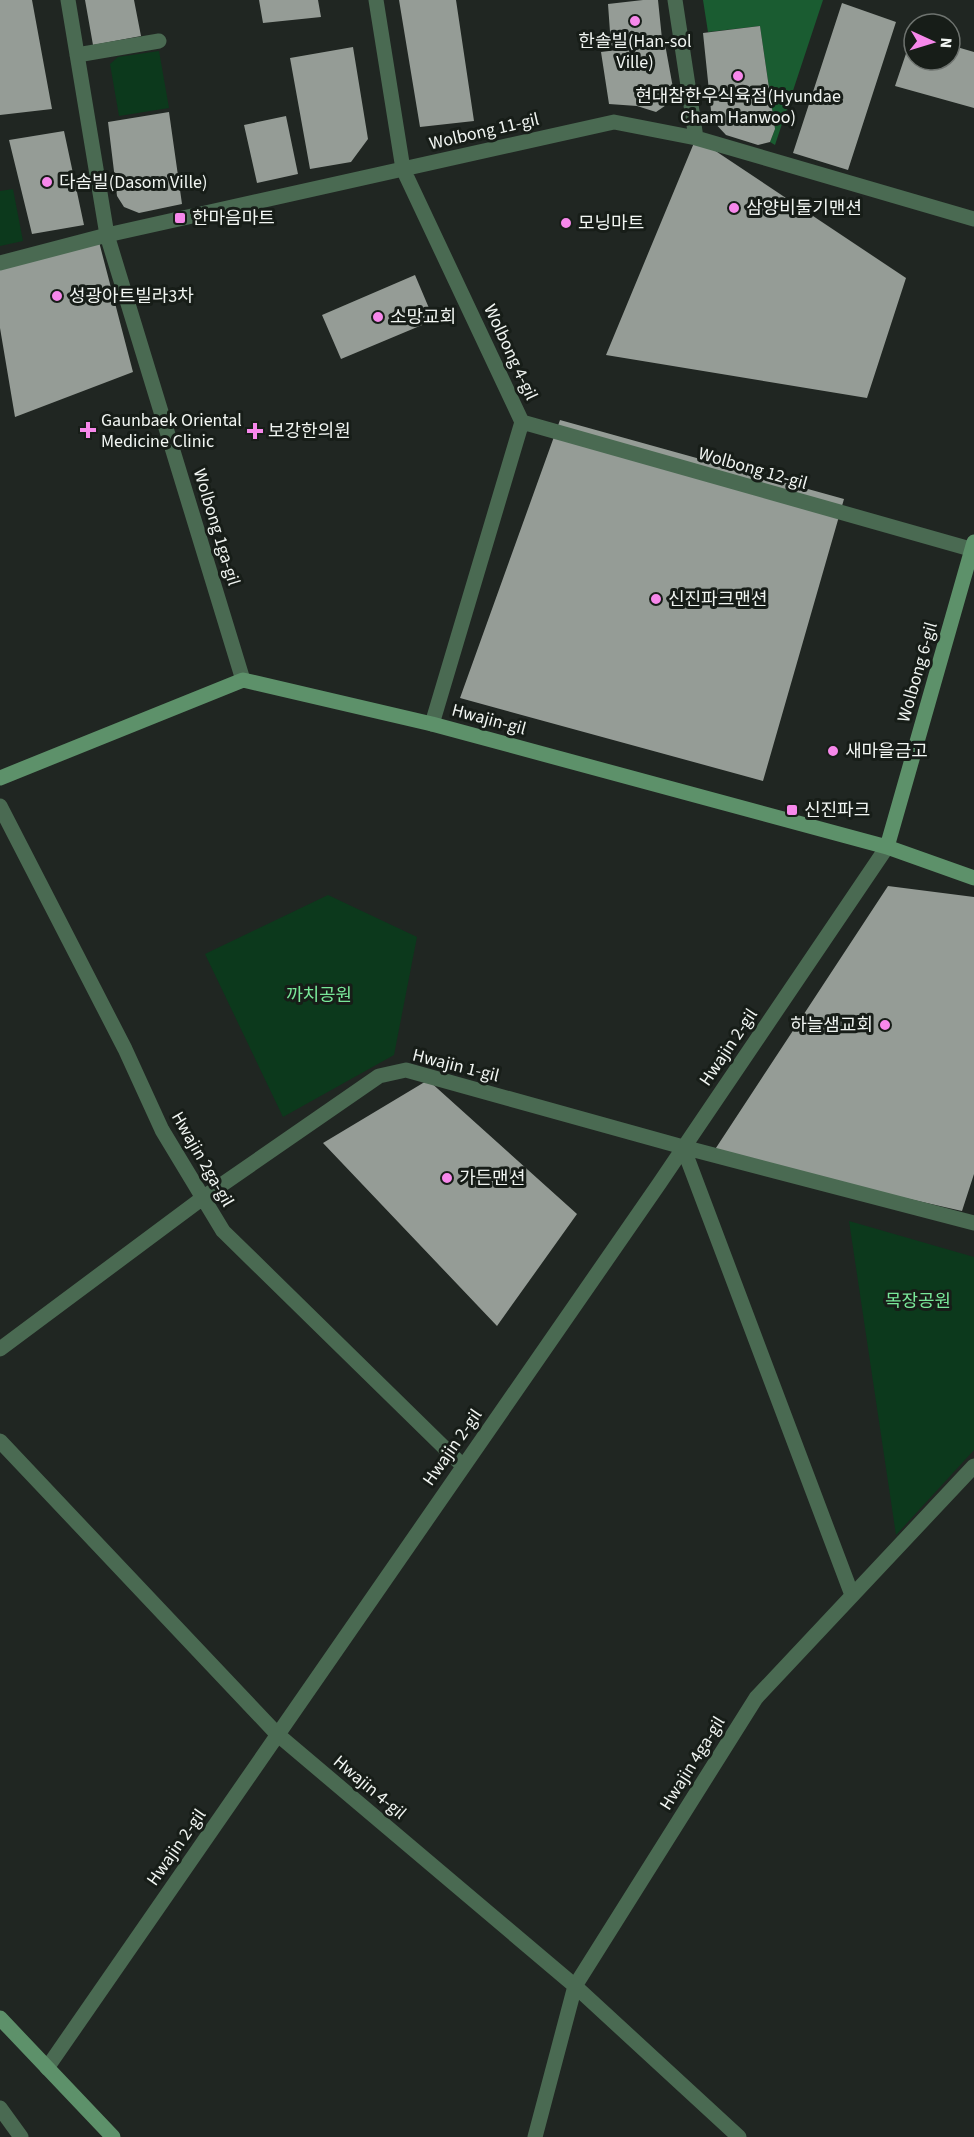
<svg xmlns="http://www.w3.org/2000/svg" width="974" height="2137" viewBox="0 0 974 2137" font-family="'Source Sans 3','Noto Sans KR',sans-serif">
<style>
.green{fill:#0c391c}
.forest{fill:#1a5c31}
.building{fill:#959c96}
.lines{fill:none;stroke-linecap:round;stroke-linejoin:round}
.street{stroke:#4a6a52;stroke-width:15}
.secondary{stroke:#5d916a;stroke-width:15}
.poi-dot{fill:#f788eb;stroke:#171d18;stroke-width:2}
.labels{text-anchor:middle;stroke-width:6;stroke-linejoin:round;paint-order:stroke}
.poi-label{font-size:18px;fill:#f1f5f2;stroke:#171d18;text-anchor:start}
.street-label{font-size:18px;fill:#f1f5f2;stroke:#171d18}
.park-label{font-size:18px;fill:#79e799;stroke:#171d18}
</style>
<rect width="100%" height="100%" fill="#202622"/>
<!-- green -->
<path class="green" d="M 159,51 L 169,108 L 119,116 L 110,64 L 118,57 Z
M 13,189 L 23,241 L 0,246 L 0,191 Z
M 328,895 L 417,937 L 394,1055 L 283,1117 L 205,954 Z
M 849,1221 L 974,1257 L 974,1450 L 896,1535 Z"/>
<!-- forest -->
<path class="forest" d="M 703,0 L 823,0 L 775,145 L 770,142 L 775,129 L 760,26 L 708,32 Z"/>
<!-- building -->
<path class="building" d="M 0,0 L 32,0 L 52,109 L 0,115 Z
M 85,0 L 134,0 L 141,36 L 93,45 Z
M 259,0 L 318,0 L 321,17 L 263,23 Z
M 399,0 L 456,0 L 474,121 L 420,127 Z
M 643,0 L 658,0 L 662,39 L 611,46 L 608,4 Z
M 842,3 L 896,22 L 848,170 L 793,153 Z
M 760,26 L 775,129 L 770,142 L 758,145 L 726,135 L 712,120 L 703,33 Z
M 914,30 L 914,60 L 950,60 L 950,45 L 974,52 L 974,108 L 895,86 Z
M 665,44 L 675,99 L 656,112 L 637,106 L 609,104 L 601,52 Z
M 353,47 L 368,139 L 351,162 L 310,169 L 290,58 Z
M 169,112 L 182,204 L 139,213 L 124,207 L 117,196 L 108,122 Z
M 286,116 L 298,174 L 257,183 L 244,125 Z
M 64,131 L 84,225 L 32,234 L 9,140 Z
M 696,138 L 906,278 L 867,398 L 606,355 Z
M 98,238 L 133,372 L 15,417 L 0,328 L 0,263 Z
M 415,275 L 434,320 L 341,359 L 322,315 Z
M 560,420 L 844,499 L 763,781 L 460,698 Z
M 888,886 L 974,897 L 974,1174 L 962,1211 L 712,1154 Z
M 428,1080 L 577,1214 L 497,1326 L 323,1143 Z"/>
<g class="lines">
<!-- street -->
<path class="street" d="M 68,0 L 107,235 L 243,680
M 376,0 L 403,169 L 522,422 L 432,724
M 675,0 L 696,138
M 77,55 L 159,41
M 0,263 L 107,235 L 614,122 L 696,138 L 974,219
M 522,422 L 974,550
M 0,806 L 125,1049 L 162,1130 L 223,1231 L 463,1466
M 683,1147 L 852,1595
M 0,1349 L 204,1197 L 379,1076 L 406,1070 L 683,1147 L 974,1223
M 0,1441 L 277,1734 L 575,1986 L 739,2137
M 47,2068 L 659,1184 L 887,847
M 0,2108 L 21,2137
M 535,2137 L 575,1986 L 756,1698 L 974,1466"/>
<!-- secondary -->
<path class="secondary" d="M 0,778 L 243,680 L 432,724 L 887,847 L 974,878
M 887,847 L 974,542
M 0,2018 L 113,2137"/>
</g>
<!-- markers -->
<g class="poi-dot">
<circle cx="635" cy="21" r="6"/>
<circle cx="738" cy="76" r="6"/>
<circle cx="47" cy="182" r="6"/>
<circle cx="734" cy="208" r="6"/>
<rect x="174" y="212" width="12" height="12" rx="3"/>
<circle cx="566" cy="223" r="6"/>
<circle cx="57" cy="296" r="6"/>
<circle cx="378" cy="317" r="6"/>
<path d="M85 421h6v6h6v6h-6v6h-6v-6h-6v-6h6z"/>
<path d="M252 422h6v6h6v6h-6v6h-6v-6h-6v-6h6z"/>
<circle cx="656" cy="599" r="6"/>
<circle cx="833" cy="751" r="6"/>
<rect x="786" y="804" width="12" height="12" rx="3"/>
<circle cx="885" cy="1025" r="6"/>
<circle cx="447" cy="1178" r="6"/>
</g>
<g class="labels">
<!-- poi labels -->
<g class="poi-label">
<text x="635" y="47" text-anchor="middle">한솔빌(Han-sol<tspan x="635" dy="21">Ville)</tspan></text>
<text x="738" y="102" text-anchor="middle">현대참한우식육점(Hyundae<tspan x="738" dy="21">Cham Hanwoo)</tspan></text>
<text x="59" y="188">다솜빌(Dasom Ville)</text>
<text x="746" y="214">삼양비둘기맨션</text>
<text x="192" y="224">한마음마트</text>
<text x="578" y="229">모닝마트</text>
<text x="69" y="302">성광아트빌라3차</text>
<text x="390" y="323">소망교회</text>
<text x="101" y="426">Gaunbaek Oriental<tspan x="101" dy="21">Medicine Clinic</tspan></text>
<text x="268" y="437">보강한의원</text>
<text x="668" y="605">신진파크맨션</text>
<text x="845" y="757">새마을금고</text>
<text x="804" y="816">신진파크</text>
<text x="873" y="1031" text-anchor="end">하늘샘교회</text>
<text x="459" y="1184">가든맨션</text>
</g>
<!-- street labels -->
<g class="street-label">
<text transform="translate(484 131) rotate(-13)" y="6">Wolbong 11-gil</text>
<text transform="translate(511 352) rotate(65)" y="6">Wolbong 4-gil</text>
<text transform="translate(753 468) rotate(16)" y="6">Wolbong 12-gil</text>
<text transform="translate(217 527) rotate(73)" y="6">Wolbong 1ga-gil</text>
<text transform="translate(917 672) rotate(-74)" y="6">Wolbong 6-gil</text>
<text transform="translate(489 719) rotate(15)" y="6">Hwajin-gil</text>
<text transform="translate(728 1047) rotate(-56)" y="6">Hwajin 2-gil</text>
<text transform="translate(456 1065) rotate(14)" y="6">Hwajin 1-gil</text>
<text transform="translate(203 1159) rotate(60)" y="6">Hwajin 2ga-gil</text>
<text transform="translate(452 1447) rotate(-55)" y="6">Hwajin 2-gil</text>
<text transform="translate(692 1763) rotate(-58)" y="6">Hwajin 4ga-gil</text>
<text transform="translate(370 1787) rotate(40)" y="6">Hwajin 4-gil</text>
<text transform="translate(176 1847) rotate(-55)" y="6">Hwajin 2-gil</text>
</g>
<!-- park labels -->
<g class="park-label">
<text x="319" y="1001">까치공원</text>
<text x="918" y="1307">목장공원</text>
</g>
</g>
<!-- north arrow -->
<g transform="translate(932 42) rotate(94)"><circle r="28" fill="#171d18" stroke="#6e736f" stroke-width="1.5"/>
<path d="M0-4.5L10 22L0 15L-10 22Z" fill="#f788eb"/>
<text y="-9" font-size="16" font-weight="bold" text-anchor="middle" fill="#f1f5f2">N</text>
</g>
</svg>
